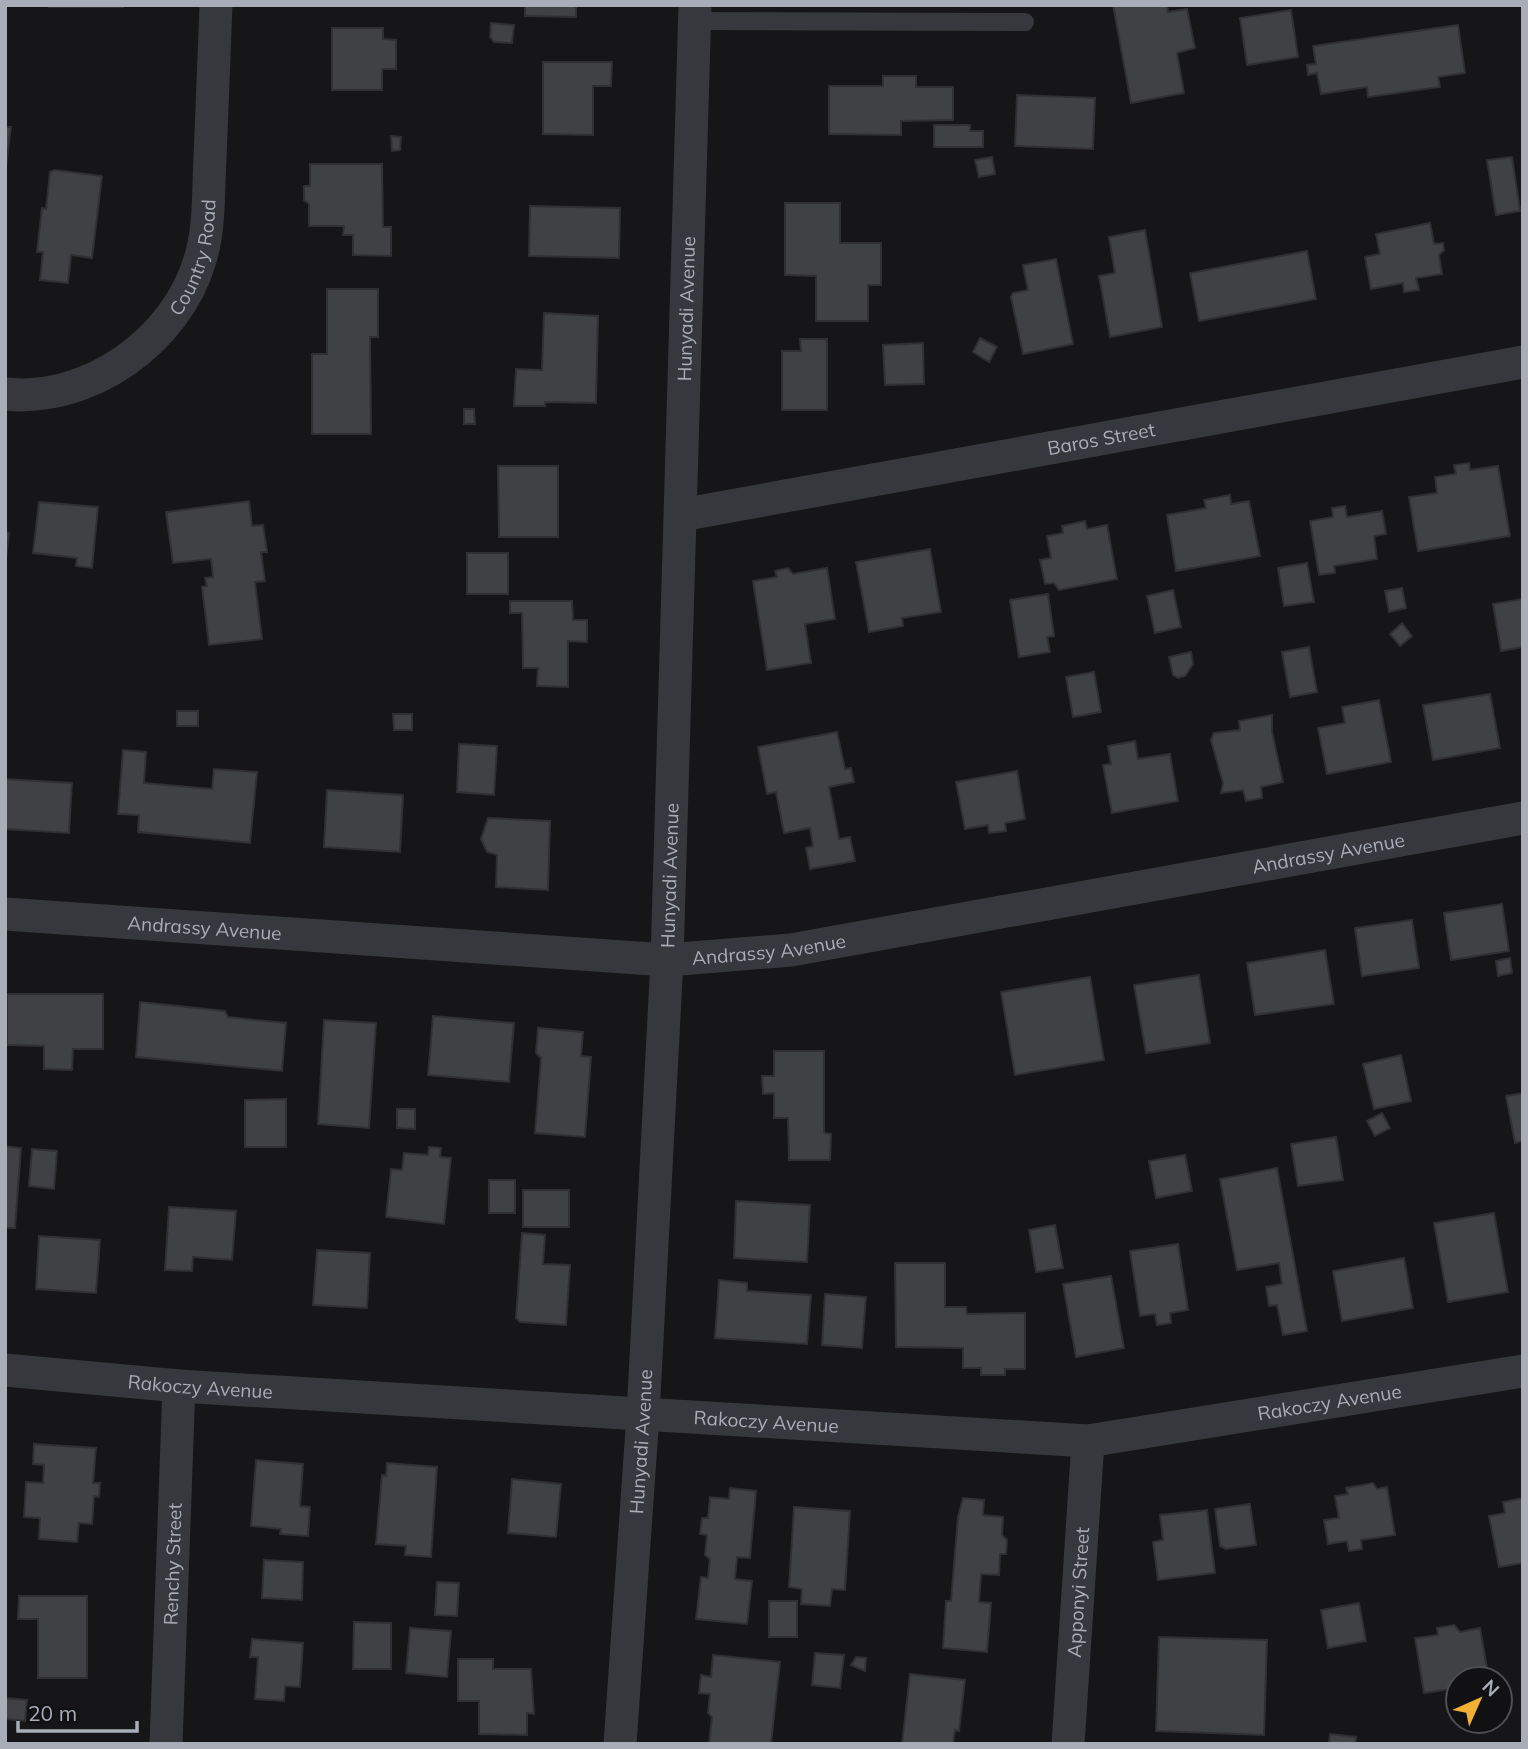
<svg xmlns="http://www.w3.org/2000/svg" width="1528" height="1749" viewBox="0 0 1528 1749" font-family="Mulish,sans-serif">
<style>
.building{fill:#404145;stroke:#303034;stroke-width:2}
.lines{fill:none;stroke-linecap:round;stroke-linejoin:round}
.lane{stroke:#37383d;stroke-width:18}
.street{stroke:#37383d;stroke-width:33}
.labels{text-anchor:middle;stroke-width:5;stroke-linejoin:round;paint-order:stroke}
.street-label{font-size:19px;fill:#a8adb8;stroke:#111113}
</style>
<rect width="100%" height="100%" fill="#161618"/>
<!-- building -->
<path class="building" d="M 49,5 L 123,5 L 123,7 L 49,7 Z
M 525,5 L 576,5 L 576,17 L 525,16 Z
M 1113,5 L 1167,5 L 1168,12 L 1187,9 L 1195,48 L 1177,53 L 1184,93 L 1131,103 Z
M 1291,10 L 1298,57 L 1247,65 L 1240,18 Z
M 491,23 L 514,25 L 512,43 L 494,42 L 490,37 Z
M 1458,25 L 1465,73 L 1438,77 L 1440,87 L 1368,97 L 1367,87 L 1321,94 L 1317,73 L 1308,75 L 1307,65 L 1316,64 L 1313,46 Z
M 332,28 L 383,28 L 383,39 L 396,40 L 396,69 L 382,69 L 382,90 L 332,90 Z
M 543,62 L 612,62 L 611,86 L 593,86 L 593,135 L 543,134 Z
M 883,76 L 916,76 L 916,87 L 953,87 L 953,120 L 901,121 L 901,135 L 829,134 L 829,86 L 883,86 Z
M 1017,95 L 1095,98 L 1093,149 L 1015,146 Z
M 934,125 L 970,125 L 970,131 L 983,131 L 983,147 L 934,147 Z
M 5,127 L 11,127 L 5,174 Z
M 391,136 L 401,137 L 400,150 L 392,151 Z
M 992,157 L 995,174 L 979,177 L 975,160 Z
M 1512,157 L 1520,211 L 1496,215 L 1487,160 Z
M 310,164 L 382,164 L 383,227 L 391,227 L 391,256 L 353,255 L 353,235 L 343,235 L 344,226 L 309,226 L 309,204 L 304,200 L 304,186 L 310,186 Z
M 55,170 L 102,176 L 92,258 L 71,255 L 68,283 L 40,280 L 43,252 L 37,252 L 42,208 L 46,209 L 50,172 Z
M 785,203 L 840,203 L 840,243 L 881,243 L 881,285 L 868,285 L 868,321 L 816,321 L 816,276 L 785,275 Z
M 530,206 L 620,208 L 619,258 L 529,256 Z
M 1430,223 L 1434,244 L 1443,243 L 1444,250 L 1439,255 L 1442,274 L 1416,278 L 1419,290 L 1404,292 L 1403,283 L 1371,289 L 1365,257 L 1380,254 L 1376,234 Z
M 1145,230 L 1162,327 L 1110,337 L 1099,276 L 1115,273 L 1109,237 Z
M 1307,251 L 1316,299 L 1199,321 L 1190,273 Z
M 1056,259 L 1073,344 L 1023,354 L 1011,297 L 1013,293 L 1028,290 L 1023,265 Z
M 327,289 L 378,289 L 378,337 L 370,337 L 371,434 L 312,434 L 312,354 L 327,354 Z
M 544,313 L 598,316 L 596,403 L 545,402 L 545,406 L 514,406 L 516,369 L 542,370 Z
M 980,338 L 997,347 L 989,362 L 973,352 Z
M 800,339 L 827,339 L 827,410 L 782,410 L 782,351 L 801,351 Z
M 923,343 L 924,384 L 885,385 L 883,345 Z
M 464,409 L 474,409 L 475,424 L 464,424 Z
M 1469,463 L 1470,470 L 1498,466 L 1510,536 L 1418,551 L 1409,497 L 1437,493 L 1435,477 L 1456,474 L 1454,465 Z
M 498,466 L 558,466 L 558,537 L 499,537 Z
M 1230,495 L 1231,504 L 1249,501 L 1260,556 L 1176,571 L 1167,515 L 1206,508 L 1204,500 Z
M 249,501 L 252,526 L 263,525 L 267,552 L 261,552 L 265,581 L 255,582 L 262,639 L 209,645 L 202,587 L 207,586 L 205,578 L 213,577 L 211,559 L 173,563 L 166,512 Z
M 39,502 L 98,507 L 92,568 L 76,566 L 77,558 L 33,553 Z
M 1345,506 L 1347,517 L 1382,511 L 1386,534 L 1374,536 L 1377,559 L 1334,566 L 1335,573 L 1319,575 L 1310,521 L 1333,517 L 1332,508 Z
M 1085,521 L 1087,529 L 1107,525 L 1117,579 L 1059,590 L 1054,583 L 1045,584 L 1040,560 L 1051,558 L 1047,536 L 1063,533 L 1062,526 Z
M 5,532 L 9,533 L 5,566 Z
M 930,549 L 941,612 L 902,618 L 903,626 L 869,632 L 856,562 Z
M 467,553 L 508,553 L 508,594 L 467,594 Z
M 1307,563 L 1314,602 L 1284,606 L 1278,568 Z
M 788,568 L 793,574 L 827,568 L 835,619 L 805,624 L 811,663 L 767,670 L 753,581 L 777,577 L 775,571 Z
M 1402,588 L 1406,608 L 1389,612 L 1385,591 Z
M 1173,590 L 1181,627 L 1155,633 L 1147,596 Z
M 1048,594 L 1054,636 L 1047,637 L 1050,652 L 1019,657 L 1010,600 Z
M 1523,599 L 1523,647 L 1501,651 L 1493,604 Z
M 510,601 L 572,601 L 573,620 L 587,620 L 587,642 L 568,641 L 568,687 L 537,686 L 538,668 L 523,668 L 522,613 L 510,613 Z
M 1402,623 L 1412,636 L 1400,646 L 1390,634 Z
M 1309,647 L 1317,692 L 1290,697 L 1282,652 Z
M 1191,652 L 1193,664 L 1185,676 L 1178,678 L 1173,675 L 1169,657 Z
M 1094,672 L 1101,712 L 1073,717 L 1066,677 Z
M 1490,694 L 1500,748 L 1433,760 L 1423,705 Z
M 1379,700 L 1391,762 L 1327,774 L 1318,728 L 1345,723 L 1342,707 Z
M 177,711 L 198,711 L 198,726 L 177,726 Z
M 393,714 L 412,714 L 412,730 L 394,730 Z
M 1272,715 L 1272,732 L 1283,782 L 1261,787 L 1262,798 L 1246,801 L 1243,790 L 1221,793 L 1223,783 L 1211,740 L 1214,733 L 1240,730 L 1239,721 Z
M 837,732 L 845,769 L 851,768 L 854,782 L 829,787 L 839,839 L 850,837 L 855,861 L 810,869 L 806,848 L 813,846 L 810,828 L 784,833 L 776,792 L 767,794 L 758,747 Z
M 1135,741 L 1138,759 L 1170,754 L 1178,801 L 1112,813 L 1103,765 L 1111,764 L 1108,746 Z
M 459,744 L 497,746 L 494,795 L 457,792 Z
M 123,750 L 146,752 L 144,783 L 212,789 L 214,769 L 257,772 L 250,843 L 138,832 L 139,815 L 118,814 Z
M 1017,771 L 1025,819 L 1005,823 L 1006,831 L 989,833 L 988,825 L 965,829 L 956,782 Z
M 5,779 L 72,783 L 69,833 L 5,829 Z
M 327,790 L 403,795 L 400,852 L 324,847 Z
M 488,818 L 550,821 L 548,890 L 496,887 L 497,855 L 487,852 L 481,839 Z
M 1502,904 L 1509,951 L 1451,960 L 1444,913 Z
M 1412,920 L 1419,968 L 1362,976 L 1355,928 Z
M 1325,950 L 1334,1004 L 1255,1015 L 1247,963 Z
M 1510,958 L 1512,973 L 1498,976 L 1496,961 Z
M 1199,975 L 1210,1043 L 1146,1053 L 1134,985 Z
M 1090,977 L 1104,1060 L 1015,1075 L 1001,992 Z
M 7,994 L 103,994 L 103,1049 L 73,1049 L 72,1070 L 44,1069 L 44,1046 L 7,1045 Z
M 140,1002 L 225,1011 L 228,1017 L 286,1023 L 282,1071 L 136,1057 Z
M 433,1016 L 514,1023 L 509,1082 L 428,1075 Z
M 324,1020 L 376,1023 L 369,1128 L 318,1124 Z
M 538,1028 L 583,1032 L 581,1056 L 591,1057 L 585,1137 L 535,1133 L 541,1058 L 536,1053 Z
M 774,1051 L 824,1051 L 824,1133 L 831,1134 L 830,1160 L 789,1160 L 788,1118 L 774,1118 L 774,1093 L 763,1094 L 762,1076 L 774,1076 Z
M 1401,1055 L 1411,1101 L 1374,1109 L 1363,1064 Z
M 1523,1093 L 1523,1141 L 1515,1143 L 1506,1096 Z
M 286,1099 L 286,1147 L 245,1147 L 245,1100 Z
M 397,1109 L 415,1109 L 415,1129 L 397,1128 Z
M 1382,1113 L 1390,1128 L 1375,1136 L 1367,1121 Z
M 1336,1137 L 1343,1180 L 1298,1186 L 1291,1144 Z
M 5,1146 L 21,1148 L 15,1228 L 5,1228 Z
M 429,1147 L 441,1148 L 440,1157 L 451,1158 L 444,1224 L 386,1217 L 391,1169 L 402,1170 L 404,1153 L 428,1155 Z
M 32,1149 L 57,1151 L 54,1189 L 29,1186 Z
M 1185,1155 L 1192,1191 L 1156,1198 L 1149,1161 Z
M 1277,1168 L 1307,1331 L 1283,1335 L 1277,1305 L 1269,1306 L 1266,1287 L 1282,1284 L 1279,1263 L 1237,1270 L 1220,1179 Z
M 489,1180 L 515,1180 L 515,1213 L 489,1213 Z
M 523,1190 L 569,1190 L 569,1227 L 523,1227 Z
M 736,1201 L 810,1205 L 807,1262 L 734,1258 Z
M 169,1207 L 236,1211 L 232,1260 L 193,1257 L 192,1271 L 165,1270 Z
M 1494,1213 L 1508,1292 L 1448,1302 L 1434,1223 Z
M 1055,1225 L 1063,1268 L 1036,1272 L 1029,1230 Z
M 522,1233 L 545,1235 L 543,1264 L 570,1265 L 566,1325 L 520,1322 L 516,1318 Z
M 39,1236 L 100,1240 L 96,1293 L 36,1289 Z
M 1178,1244 L 1188,1310 L 1170,1313 L 1171,1323 L 1157,1325 L 1155,1314 L 1140,1316 L 1130,1251 Z
M 317,1250 L 370,1253 L 367,1308 L 313,1305 Z
M 1404,1258 L 1413,1308 L 1342,1321 L 1333,1271 Z
M 895,1263 L 945,1263 L 945,1307 L 966,1307 L 967,1314 L 1025,1313 L 1025,1369 L 1005,1369 L 1005,1375 L 981,1375 L 981,1368 L 963,1368 L 963,1348 L 896,1347 Z
M 1111,1276 L 1124,1348 L 1076,1357 L 1063,1284 Z
M 719,1280 L 747,1283 L 747,1291 L 811,1295 L 807,1344 L 715,1338 Z
M 825,1294 L 866,1297 L 862,1348 L 822,1345 Z
M 34,1444 L 96,1448 L 93,1483 L 100,1483 L 99,1497 L 94,1496 L 92,1524 L 79,1523 L 77,1542 L 39,1539 L 40,1518 L 24,1517 L 26,1482 L 43,1483 L 44,1465 L 33,1464 Z
M 256,1460 L 303,1464 L 300,1506 L 310,1507 L 308,1536 L 280,1534 L 281,1529 L 251,1526 Z
M 387,1463 L 437,1467 L 431,1557 L 405,1555 L 406,1546 L 376,1544 L 382,1475 L 386,1476 Z
M 512,1479 L 561,1484 L 556,1537 L 508,1533 Z
M 1373,1483 L 1377,1489 L 1387,1487 L 1395,1535 L 1361,1540 L 1362,1549 L 1349,1551 L 1347,1541 L 1328,1544 L 1324,1520 L 1339,1518 L 1335,1496 L 1348,1494 L 1346,1488 Z
M 730,1488 L 756,1491 L 750,1558 L 737,1557 L 735,1579 L 752,1581 L 747,1624 L 696,1619 L 701,1577 L 708,1578 L 710,1559 L 705,1555 L 707,1535 L 700,1534 L 702,1518 L 708,1518 L 710,1497 L 729,1499 Z
M 963,1498 L 984,1500 L 983,1515 L 1003,1517 L 1002,1535 L 1007,1540 L 1006,1554 L 1000,1554 L 999,1575 L 981,1574 L 979,1602 L 991,1603 L 987,1652 L 943,1648 L 946,1601 L 951,1601 L 958,1517 Z
M 1523,1498 L 1523,1563 L 1499,1567 L 1489,1516 L 1505,1513 L 1503,1502 Z
M 1250,1504 L 1256,1545 L 1226,1549 L 1220,1546 L 1215,1509 Z
M 794,1507 L 850,1511 L 845,1590 L 832,1589 L 830,1606 L 801,1604 L 802,1589 L 789,1587 Z
M 1207,1510 L 1215,1573 L 1158,1580 L 1153,1542 L 1163,1540 L 1160,1515 Z
M 264,1560 L 303,1562 L 302,1600 L 262,1598 Z
M 437,1582 L 459,1583 L 457,1616 L 435,1615 Z
M 19,1596 L 87,1596 L 87,1678 L 38,1678 L 38,1619 L 18,1619 Z
M 769,1601 L 797,1601 L 797,1637 L 769,1637 Z
M 1359,1603 L 1366,1641 L 1328,1648 L 1321,1610 Z
M 354,1622 L 391,1623 L 391,1669 L 353,1669 Z
M 1454,1625 L 1460,1632 L 1480,1628 L 1489,1679 L 1458,1679 L 1458,1688 L 1424,1693 L 1415,1638 L 1438,1635 L 1437,1628 Z
M 410,1628 L 451,1631 L 447,1677 L 406,1673 Z
M 1159,1637 L 1267,1640 L 1264,1735 L 1156,1731 Z
M 252,1639 L 303,1643 L 300,1687 L 285,1686 L 284,1701 L 255,1699 L 258,1657 L 250,1657 Z
M 815,1653 L 844,1655 L 840,1688 L 812,1685 Z
M 713,1655 L 780,1662 L 771,1744 L 709,1744 L 712,1717 L 708,1713 L 710,1694 L 699,1693 L 701,1675 L 711,1677 Z
M 856,1657 L 866,1658 L 865,1671 L 851,1665 Z
M 458,1659 L 493,1659 L 493,1669 L 531,1669 L 534,1714 L 527,1713 L 527,1735 L 479,1734 L 479,1701 L 458,1701 Z
M 910,1674 L 965,1680 L 959,1731 L 955,1730 L 953,1744 L 902,1744 Z
M 5,1698 L 27,1700 L 25,1721 L 5,1719 Z
M 1330,1734 L 1356,1737 L 1355,1744 L 1329,1744 Z"/>
<g class="lines">
<!-- lane -->
<path class="lane" d="M 695,21 L 1025,22"/>
<!-- street -->
<g class="street">
<path id="s1" d="M 5,394 C 89,403 176,341 200,260 C 210,228 208,193 210,159 C 212,108 214,57 216,5"/>
<path id="s2" d="M 681,515 L 1523,362"/>
<path id="s3" d="M 5,914 L 667,960 L 791,950 L 1523,818"/>
<path id="s4" d="M 5,1370 L 179,1386 L 1088,1441 L 1523,1371"/>
<path id="s5" d="M 166,1744 L 179,1386"/>
<path id="s6" d="M 620,1744 L 643,1415 L 667,960 L 695,5"/>
<path id="s7" d="M 1068,1744 L 1088,1441"/>
</g>
</g>
<g class="labels">
<!-- street labels -->
<g class="street-label">
<text dy="7" stroke="none"><textPath href="#s1" startOffset="256">Country Road</textPath></text>
<text dy="7" stroke="none"><textPath href="#s6" startOffset="1437">Hunyadi Avenue</textPath></text>
<text dy="7" stroke="none"><textPath href="#s2" startOffset="427">Baros Street</textPath></text>
<text dy="7" stroke="none"><textPath href="#s3" startOffset="1334">Andrassy Avenue</textPath></text>
<text dy="7" stroke="none"><textPath href="#s6" startOffset="870">Hunyadi Avenue</textPath></text>
<text dy="7" stroke="none"><textPath href="#s3" startOffset="200">Andrassy Avenue</textPath></text>
<text dy="7" stroke="none"><textPath href="#s3" startOffset="766">Andrassy Avenue</textPath></text>
<text dy="7" stroke="none"><textPath href="#s4" startOffset="196">Rakoczy Avenue</textPath></text>
<text dy="7" stroke="none"><textPath href="#s4" startOffset="1330">Rakoczy Avenue</textPath></text>
<text dy="7" stroke="none"><textPath href="#s4" startOffset="763">Rakoczy Avenue</textPath></text>
<text dy="7" stroke="none"><textPath href="#s6" startOffset="303">Hunyadi Avenue</textPath></text>
<text dy="7" stroke="none"><textPath href="#s5" startOffset="180">Renchy Street</textPath></text>
<text dy="7" stroke="none"><textPath href="#s7" startOffset="152">Apponyi Street</textPath></text>
</g>
</g>
<!-- border -->
<rect width="1528" height="1749" fill="none" stroke="#a8adb8" stroke-width="14"/>
<!-- north arrow -->
<g transform="translate(1479 1700) rotate(45)"><circle r="33" fill="#111113" stroke="#4d4f55" stroke-width="2"/>
<path d="M0-5L12 26L0 18L-12 26Z" fill="#f2b134"/>
<text y="-10" font-size="19" font-weight="bold" text-anchor="middle" fill="#a8adb8">N</text>
</g>
<!-- scale -->
<path d="M18 1721v10h119v-10" fill="none" stroke="#a8adb8" stroke-width="3.5"/>
<text x="28" y="1721" font-size="21" fill="#a8adb8" stroke="#111113" stroke-width="5" paint-order="stroke">20 m</text>
</svg>
